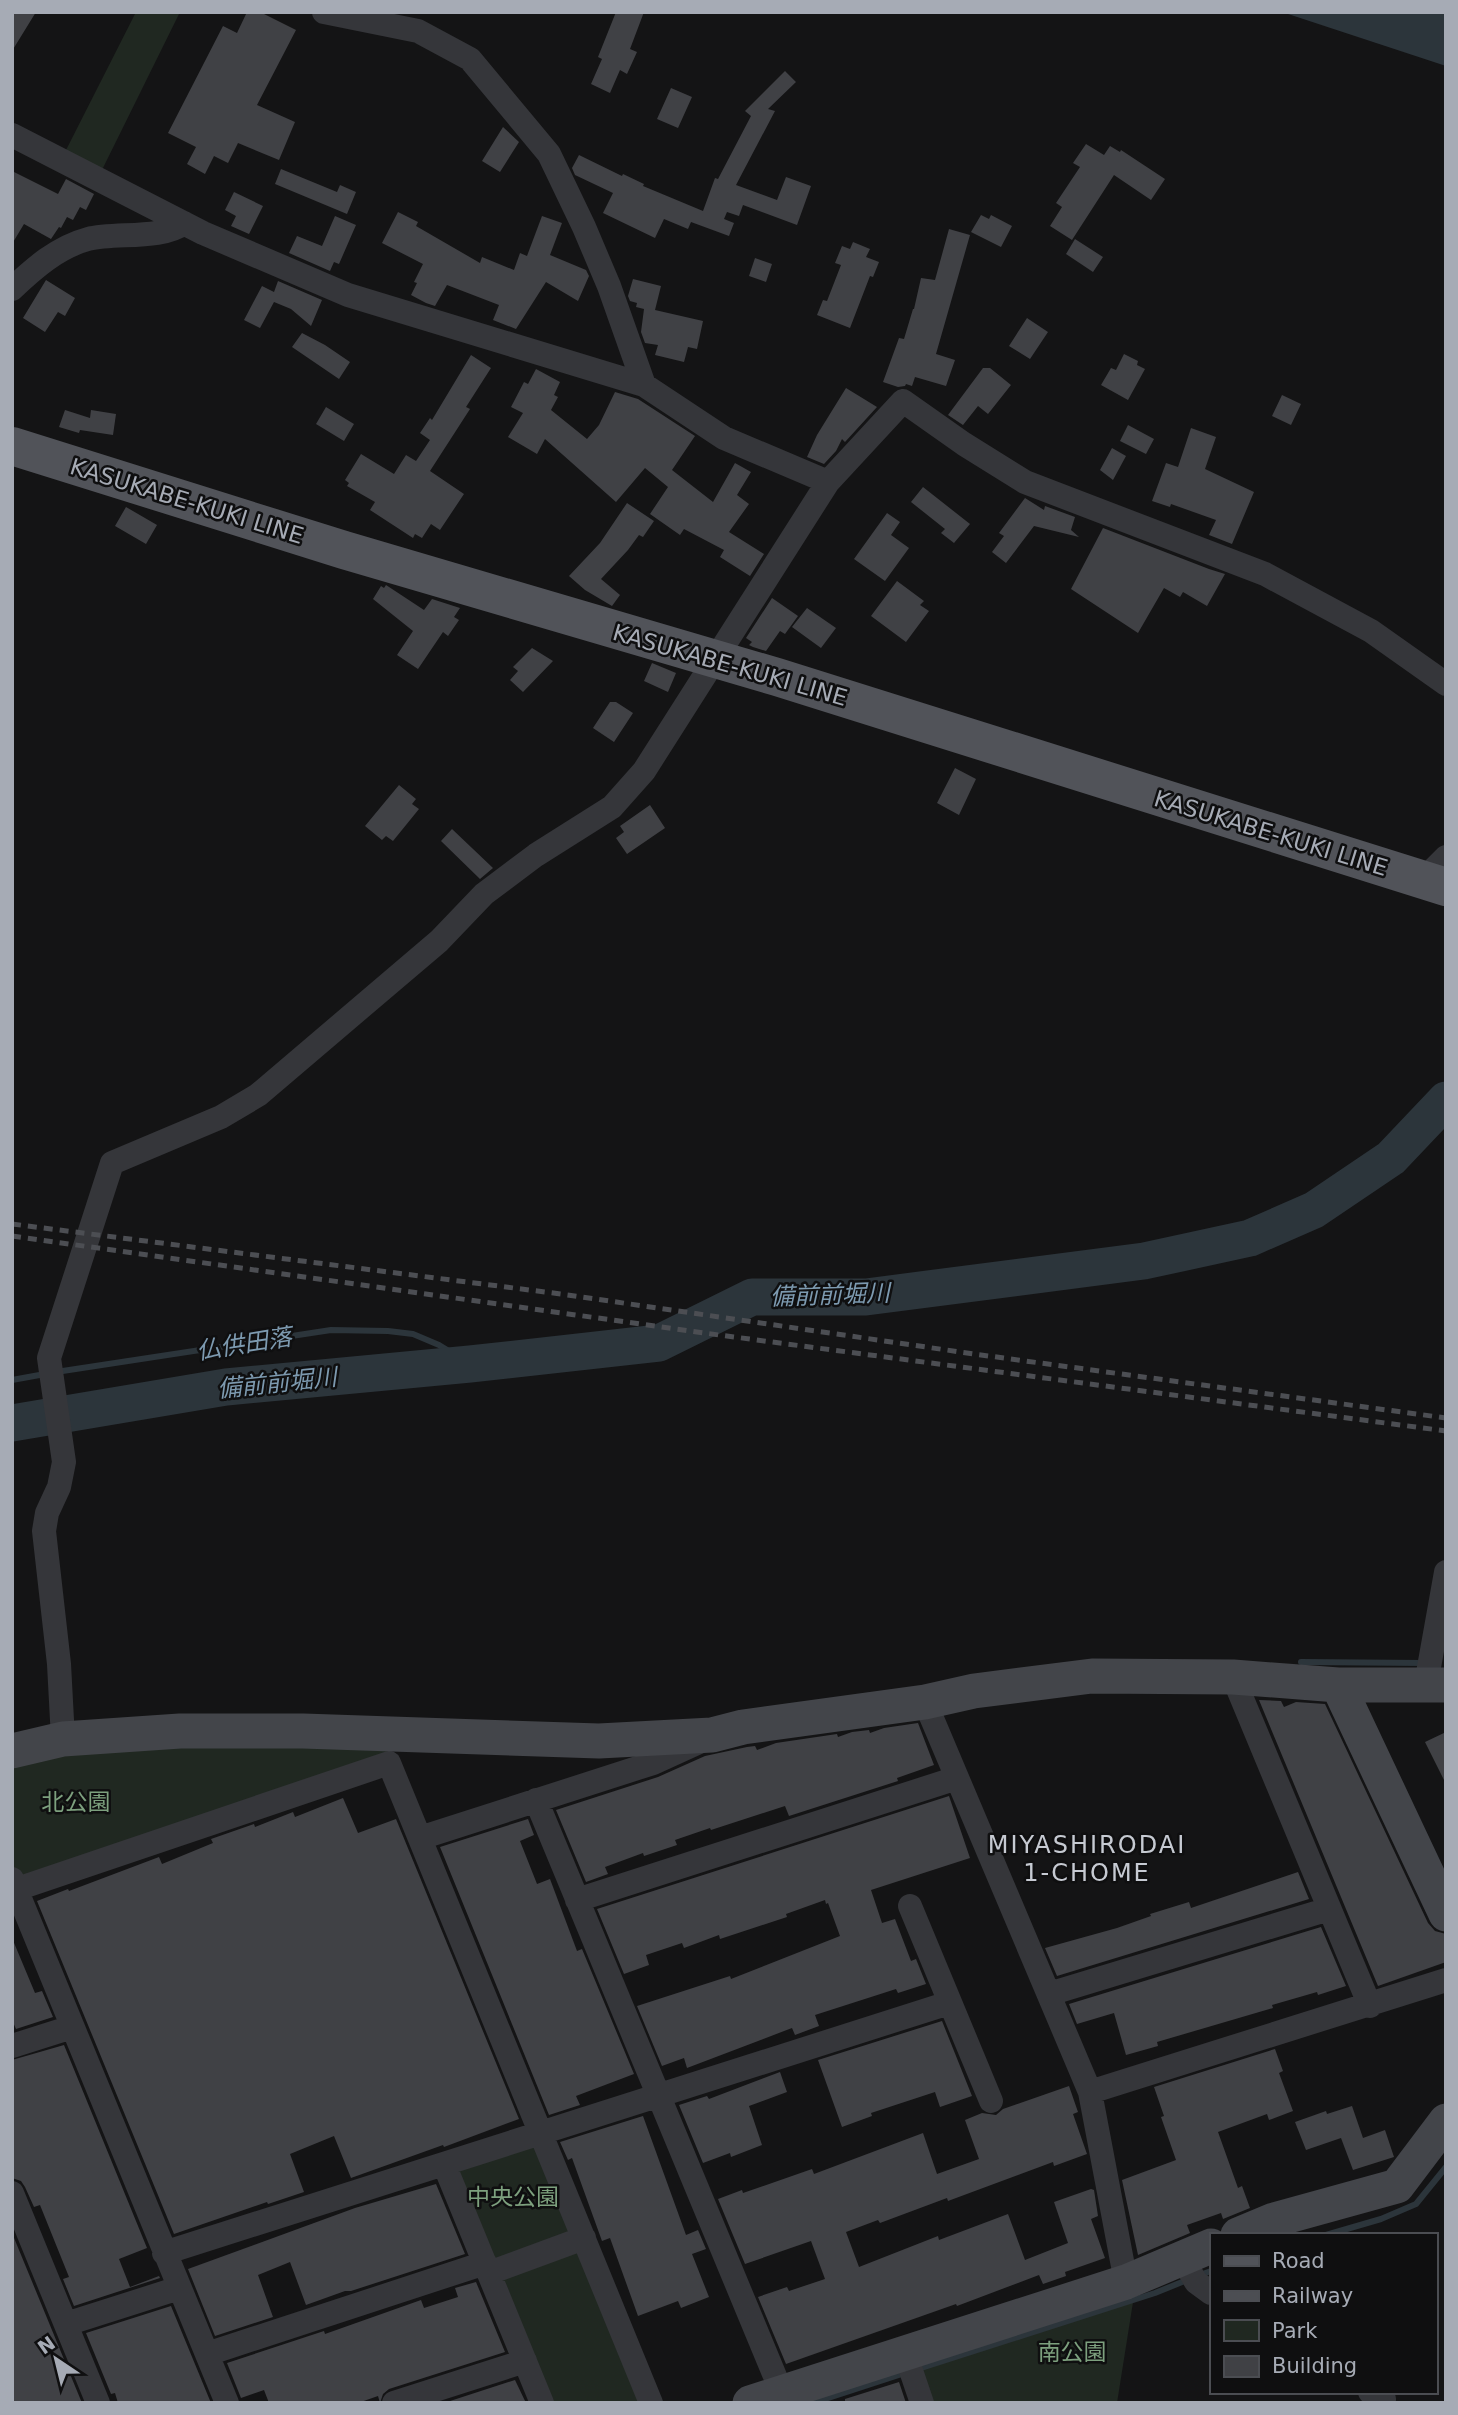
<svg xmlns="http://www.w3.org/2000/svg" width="1458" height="2415" viewBox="0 0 1458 2415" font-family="'DejaVu Sans','Noto Sans JP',sans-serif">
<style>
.green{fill:#202821}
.water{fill:#2c353b}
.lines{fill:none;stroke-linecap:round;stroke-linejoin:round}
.stream{stroke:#2c353b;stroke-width:6}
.river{stroke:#2c353b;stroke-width:37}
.building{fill:#404145}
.street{stroke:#35363a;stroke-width:24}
.secondary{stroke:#43454a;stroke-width:35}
.primary{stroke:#515359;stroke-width:38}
.rail{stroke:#4c4e53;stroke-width:5;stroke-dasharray:9 7;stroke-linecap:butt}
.labels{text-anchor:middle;stroke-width:5;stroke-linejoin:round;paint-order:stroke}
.street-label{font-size:23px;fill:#a6abb5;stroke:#0f0f10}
.park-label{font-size:23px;fill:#7da07e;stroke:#0f0f10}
.water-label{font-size:24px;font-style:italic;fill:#7d9ab0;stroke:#0f0f10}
.neighbourhood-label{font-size:24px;letter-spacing:2px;fill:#c6cad2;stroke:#0f0f10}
</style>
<rect width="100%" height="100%" fill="#141415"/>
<!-- green -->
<path class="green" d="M 136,12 L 180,12 L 100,174 L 64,154 Z
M 383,1734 L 389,1763 L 12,1879 L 12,1751 Z
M 542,2133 L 651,2403 L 542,2403 L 444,2164 Z
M 1137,2277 L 1117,2403 L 922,2403 L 905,2353 Z"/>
<!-- water -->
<path class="water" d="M 1282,12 L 1446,12 L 1446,66 Z"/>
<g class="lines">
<!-- stream -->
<path class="stream" d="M 56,1372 L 331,1330 L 388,1331 L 413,1334 L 439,1345 L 470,1364
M 12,1380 L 45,1374
M 1301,1662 L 1425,1663
M 1326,2235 L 1381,2219 L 1416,2204 L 1446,2167
M 1197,2276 L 1211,2271
M 915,2370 L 1155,2293 L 1187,2280
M 813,2403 L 905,2373"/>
<!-- river -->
<path class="river" d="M 12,1423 L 226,1387 L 470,1364 L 659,1343 L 752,1297 L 866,1297 L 1144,1261 L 1250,1238 L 1314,1210 L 1391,1158 L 1446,1100"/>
</g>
<!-- building -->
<path class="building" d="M 12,12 L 36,12 L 12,51 Z
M 247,12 L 260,12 L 296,30 L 257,105 L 295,122 L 279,160 L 238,143 L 228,163 L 214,156 L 205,174 L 187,164 L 196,147 L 168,133 L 223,26 L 237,33 Z
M 616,12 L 644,12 L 630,49 L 637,52 L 627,74 L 620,70 L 610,93 L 591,84 L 602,59 L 598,57 Z
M 785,71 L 796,82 L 768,109 L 775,111 L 736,185 L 777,200 L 786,177 L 811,186 L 797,225 L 743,205 L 739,216 L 727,212 L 724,219 L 734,223 L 729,236 L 691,222 L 688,229 L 664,219 L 655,238 L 603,213 L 613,193 L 575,175 L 572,168 L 579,155 L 622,176 L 623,174 L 644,184 L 643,186 L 703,211 L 715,178 L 718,179 L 751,116 L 745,111 Z
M 671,88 L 692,97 L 678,128 L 657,119 Z
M 503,127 L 519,142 L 500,172 L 482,161 Z
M 1086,144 L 1104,155 L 1110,146 L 1120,152 L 1121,150 L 1165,179 L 1151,200 L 1114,175 L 1072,240 L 1050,226 L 1062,207 L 1056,203 L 1080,167 L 1073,163 Z
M 281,169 L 337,192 L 340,185 L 356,192 L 347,214 L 275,184 Z
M 12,171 L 58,194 L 66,179 L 94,194 L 86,210 L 80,207 L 73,220 L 67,217 L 61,228 L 59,227 L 51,239 L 24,224 L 12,244 Z
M 234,192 L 263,206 L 249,234 L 231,226 L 236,216 L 225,210 Z
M 398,212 L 418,222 L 416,226 L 480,263 L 482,257 L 514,270 L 520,253 L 527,256 L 542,216 L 562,223 L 550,255 L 586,270 L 589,276 L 578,301 L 546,282 L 516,329 L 493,320 L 499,305 L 447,285 L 435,306 L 426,303 L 411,295 L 417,283 L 414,282 L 423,264 L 382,243 Z
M 981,215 L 989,219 L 991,215 L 1012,226 L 1001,247 L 971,232 Z
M 335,216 L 356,225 L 339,264 L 334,262 L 330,271 L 289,253 L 297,236 L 322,246 Z
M 949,229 L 970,235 L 936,354 L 955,360 L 946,386 L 915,377 L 912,386 L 906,384 L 905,386 L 898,387 L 883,382 L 899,338 L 904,339 L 913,309 L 914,309 L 921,278 L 935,280 Z
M 1075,239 L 1103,257 L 1093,272 L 1066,254 Z
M 853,242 L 870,249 L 866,257 L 879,262 L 873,277 L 870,276 L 850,328 L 817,315 L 823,300 L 827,301 L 841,265 L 835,263 L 842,246 L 850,249 Z
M 755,258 L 772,264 L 766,282 L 749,276 Z
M 633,279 L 661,286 L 655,310 L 703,321 L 697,349 L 688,347 L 684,362 L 655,355 L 658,345 L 645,343 L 641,332 L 644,309 L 636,307 L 637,303 L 630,301 L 628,296 Z
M 46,280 L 75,298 L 65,316 L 58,312 L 45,332 L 23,318 Z
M 278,281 L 322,300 L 311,326 L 291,309 L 274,302 L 260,328 L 244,320 L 262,286 L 274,292 Z
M 1027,318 L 1048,332 L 1030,359 L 1009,346 Z
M 302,333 L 325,345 L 350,362 L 339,379 L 292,347 Z
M 1124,354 L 1138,361 L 1137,365 L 1145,369 L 1128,400 L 1101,385 L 1111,368 L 1116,370 Z
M 471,355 L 491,368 L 466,407 L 470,409 L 430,471 L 464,494 L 440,530 L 431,524 L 422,538 L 415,534 L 413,538 L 370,510 L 375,502 L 347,486 L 349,483 L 345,480 L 361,454 L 394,474 L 406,455 L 416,461 L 430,440 L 420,433 L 430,418 L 432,420 Z
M 983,368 L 990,368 L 1011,385 L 988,414 L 978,406 L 963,425 L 948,415 Z
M 536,369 L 560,382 L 554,395 L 558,397 L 551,410 L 587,439 L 599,425 L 615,392 L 638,399 L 695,436 L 672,470 L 713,502 L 735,463 L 751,472 L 737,495 L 749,504 L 729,532 L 764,554 L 750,576 L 720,557 L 724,550 L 684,529 L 680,535 L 650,514 L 668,487 L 645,468 L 616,502 L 545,439 L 537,454 L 508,437 L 523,413 L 511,407 L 524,382 L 528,384 Z
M 846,388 L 877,407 L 845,442 L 842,439 L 836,451 L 824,464 L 807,457 L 817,435 Z
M 1282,395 L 1301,404 L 1291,425 L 1272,416 Z
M 326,407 L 354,424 L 344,441 L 316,424 Z
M 65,410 L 90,418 L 91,410 L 116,414 L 113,435 L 80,430 L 79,433 L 59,427 Z
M 1128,425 L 1154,439 L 1146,454 L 1120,441 Z
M 1191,428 L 1216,437 L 1205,469 L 1254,492 L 1232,544 L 1209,535 L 1216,520 L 1171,504 L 1170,507 L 1152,501 L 1166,463 L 1178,467 Z
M 1112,448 L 1126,456 L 1113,480 L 1100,470 Z
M 923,487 L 970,524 L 954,543 L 941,533 L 945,529 L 911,502 Z
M 1025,498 L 1044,510 L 1045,506 L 1075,517 L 1071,530 L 1079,537 L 1034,526 L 1006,563 L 992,552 L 1004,536 L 999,533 Z
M 627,503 L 654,521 L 643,537 L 639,535 L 628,550 L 601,579 L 620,595 L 612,606 L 585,590 L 569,576 L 600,543 Z
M 126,507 L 157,525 L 146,544 L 115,526 Z
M 887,513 L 900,522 L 891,535 L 909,548 L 885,581 L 854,559 Z
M 1103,528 L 1209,569 L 1225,574 L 1207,606 L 1183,592 L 1180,597 L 1164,588 L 1138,633 L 1071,589 Z
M 897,581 L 924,601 L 920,605 L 929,611 L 906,642 L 871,616 Z
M 386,585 L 424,610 L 432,599 L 460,608 L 454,617 L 459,620 L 448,636 L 443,632 L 418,669 L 397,655 L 413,631 L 373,599 L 381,586 L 384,588 Z
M 772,598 L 798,616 L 785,634 L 780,631 L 766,651 L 753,647 L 749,645 L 752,642 L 746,638 Z
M 807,608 L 836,628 L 821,648 L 792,627 Z
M 532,648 L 553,661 L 523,692 L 510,680 L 518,671 L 513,667 Z
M 652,663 L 676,673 L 668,692 L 644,681 Z
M 610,702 L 616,702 L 633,713 L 614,742 L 593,728 Z
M 955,768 L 976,779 L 959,815 L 937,803 Z
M 399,785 L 416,799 L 412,804 L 419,809 L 393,841 L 386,836 L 382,840 L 365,826 Z
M 650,805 L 665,828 L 627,854 L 616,838 L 624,832 L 620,826 Z
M 452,829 L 493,868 L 480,879 L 441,841 Z
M 1259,1700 L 1281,1701 L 1284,1707 L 1296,1702 L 1325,1704 L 1428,1923 L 1435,1931 L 1446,1934 L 1446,1962 L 1378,1986 Z
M 918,1723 L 934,1765 L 897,1778 L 898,1781 L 789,1816 L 785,1806 L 711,1830 L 710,1828 L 675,1840 L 677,1845 L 644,1856 L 643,1853 L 605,1867 L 608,1874 L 586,1882 L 556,1810 L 658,1777 L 705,1756 L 747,1747 L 755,1746 L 757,1750 L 776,1743 L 837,1734 L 838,1737 L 852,1732 L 869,1730 L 870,1733 L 884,1728 Z
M 1446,1732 L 1446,1784 L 1425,1742 Z
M 949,1796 L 970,1858 L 871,1890 L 882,1923 L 895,1919 L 911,1961 L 916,1959 L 926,1984 L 898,1993 L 896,1989 L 815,2015 L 819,2026 L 795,2035 L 792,2028 L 687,2068 L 684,2058 L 662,2066 L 637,2006 L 730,1976 L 731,1979 L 840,1936 L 828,1903 L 826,1904 L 825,1900 L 786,1914 L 787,1917 L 720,1939 L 719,1935 L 684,1948 L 682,1943 L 646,1955 L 649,1965 L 624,1974 L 597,1909 Z
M 343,1798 L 358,1833 L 396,1819 L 519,2119 L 444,2147 L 443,2145 L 351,2178 L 334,2136 L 290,2154 L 304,2192 L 268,2204 L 267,2202 L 174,2234 L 37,1901 L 68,1889 L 69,1891 L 159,1857 L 162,1864 L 213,1843 L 211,1839 L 254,1824 L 255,1827 L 293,1812 L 295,1817 Z
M 528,1819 L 534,1835 L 520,1841 L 537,1884 L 550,1879 L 577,1951 L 582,1949 L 634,2074 L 576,2096 L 580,2105 L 549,2115 L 440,1847 Z
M 1298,1872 L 1309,1899 L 1057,1976 L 1045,1948 L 1117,1928 L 1151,1916 L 1150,1914 L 1189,1902 L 1191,1908 Z
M 1321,1927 L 1346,1986 L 1318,1995 L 1317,1992 L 1272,2005 L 1273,2008 L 1157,2042 L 1158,2046 L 1126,2055 L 1114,2013 L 1077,2024 L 1069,2004 Z
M 12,1938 L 35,1993 L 42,1991 L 53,2017 L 16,2029 L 12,2020 Z
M 942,2021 L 972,2096 L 940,2107 L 935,2092 L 871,2113 L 872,2116 L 842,2127 L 818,2060 Z
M 64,2045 L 147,2248 L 119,2259 L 130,2287 L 159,2276 L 160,2278 L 74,2306 L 63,2279 L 69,2277 L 40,2205 L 34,2207 L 25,2187 L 21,2181 L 12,2178 L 12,2060 Z
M 1275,2049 L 1283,2071 L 1279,2073 L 1293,2111 L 1269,2120 L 1267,2114 L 1218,2132 L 1238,2188 L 1242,2186 L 1250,2208 L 1223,2219 L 1221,2213 L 1187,2225 L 1190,2233 L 1138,2255 L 1122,2180 L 1176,2160 L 1161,2117 L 1164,2116 L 1154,2087 Z
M 780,2072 L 787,2092 L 749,2106 L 762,2145 L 731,2157 L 730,2153 L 703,2163 L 679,2105 L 707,2096 L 709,2099 Z
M 1069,2086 L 1078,2112 L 1073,2114 L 1087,2154 L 1054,2166 L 1053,2162 L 948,2201 L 947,2198 L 880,2223 L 878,2220 L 846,2232 L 859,2267 L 938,2236 L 939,2240 L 1008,2214 L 1025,2260 L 1068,2243 L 1054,2202 L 1091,2189 L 1094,2190 L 1098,2216 L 1091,2219 L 1105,2258 L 1065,2272 L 1066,2276 L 1043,2284 L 1039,2275 L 957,2306 L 956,2304 L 786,2364 L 758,2297 L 787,2287 L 789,2291 L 825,2279 L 811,2241 L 745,2264 L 718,2199 L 742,2190 L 743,2193 L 812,2169 L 814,2174 L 923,2133 L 937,2174 L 979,2159 L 965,2120 L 982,2113 L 996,2115 L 1003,2109 Z
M 1352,2106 L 1363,2138 L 1385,2130 L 1394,2157 L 1353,2170 L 1341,2138 L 1306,2150 L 1295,2122 L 1326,2111 L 1327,2114 Z
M 643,2116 L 686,2235 L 698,2230 L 706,2249 L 692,2254 L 709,2297 L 681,2308 L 678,2301 L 638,2316 L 610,2238 L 602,2241 L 572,2158 L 568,2160 L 560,2142 Z
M 436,2184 L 465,2254 L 351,2291 L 345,2291 L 306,2305 L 290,2262 L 258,2275 L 273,2317 L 215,2336 L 188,2269 L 355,2208 Z
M 12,2233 L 82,2403 L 12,2403 Z
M 476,2282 L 505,2352 L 389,2389 L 383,2394 L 380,2403 L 378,2396 L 358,2403 L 269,2403 L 264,2390 L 241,2398 L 227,2363 L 324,2331 L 325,2334 L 421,2300 L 424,2308 L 458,2297 L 455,2288 Z
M 171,2306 L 211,2403 L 118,2403 L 115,2393 L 111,2394 L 86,2333 Z
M 515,2380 L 526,2403 L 444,2403 Z
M 899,2382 L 906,2403 L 845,2403 L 845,2399 Z"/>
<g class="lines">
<!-- street -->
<path class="street" d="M 324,12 L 418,31 L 470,59 L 549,154 L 584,227 L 609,286 L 644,385
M 12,135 L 203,233 L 348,295 L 644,385 L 724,438 L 828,482
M 12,289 C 34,268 58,247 88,239 C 116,232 161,240 184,223
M 1426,881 L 1432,871 L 1446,857
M 1233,1677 L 1370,2006
M 1426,1684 L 1446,1572
M 925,1702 L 1090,2092 L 1126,2282
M 63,1739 L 59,1664 L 44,1531 L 47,1513 L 59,1487 L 64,1462 L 49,1358 L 112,1163 L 221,1117 L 258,1095 L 439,941 L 484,894 L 536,855 L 612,807 L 644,771 L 828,482 L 903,401 L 964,444 L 1025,482 L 1265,574 L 1371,631 L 1446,684
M 536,1800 L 782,2393
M 420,1838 L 653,1763 L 699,1742
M 12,1879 L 227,2403
M 17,1889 L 389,1763 L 651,2403
M 577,1900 L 957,1778
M 910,1906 L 991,2101
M 1049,1994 L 1329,1909
M 12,2046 L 72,2027
M 1090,2092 L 1446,1980
M 444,2164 L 542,2403
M 12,2193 L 98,2403
M 164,2253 L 949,2003
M 1182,2258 L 1196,2282 L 1211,2293
M 489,2273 L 584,2238
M 66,2324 L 179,2288
M 905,2353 L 922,2403
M 207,2354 L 485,2263
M 1370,2392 L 1384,2399 L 1383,2403
M 394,2403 L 525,2361"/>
<!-- secondary -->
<path class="secondary" d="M 1338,1685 L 1446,1914
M 12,1751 L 63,1739 L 180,1731 L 303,1731 L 599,1741 L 712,1735 L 743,1727 L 925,1702 L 974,1691 L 1092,1676 L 1233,1677 L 1338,1685 L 1446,1685
M 1238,2235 L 1274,2220 L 1397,2186 L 1446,2121
M 750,2403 L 1126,2282 L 1211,2246"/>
<!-- primary -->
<path class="primary" d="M 12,446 L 344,550 L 777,677 L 1446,887"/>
<!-- rail -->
<path class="rail" d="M 12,1224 L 561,1294 L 974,1354 L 1446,1418
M 12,1236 L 719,1335 L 1446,1431"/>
</g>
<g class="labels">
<!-- street labels -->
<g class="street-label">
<text transform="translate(187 501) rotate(17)" y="8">KASUKABE-KUKI LINE</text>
<text transform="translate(730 665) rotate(16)" y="8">KASUKABE-KUKI LINE</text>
<text transform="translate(1271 833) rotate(17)" y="8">KASUKABE-KUKI LINE</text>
</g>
<!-- park labels -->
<g class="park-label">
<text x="76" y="1810">北公園</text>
<text x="513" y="2205">中央公園</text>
<text x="1072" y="2360">南公園</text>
</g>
<!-- water labels -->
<g class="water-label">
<text transform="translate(830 1295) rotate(-2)" y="8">備前前堀川</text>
<text transform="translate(244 1344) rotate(-9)" y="8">仏供田落</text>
<text transform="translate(277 1383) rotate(-6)" y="8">備前前堀川</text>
</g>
<!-- neighbourhood labels -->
<g class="neighbourhood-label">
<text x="1087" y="1853">MIYASHIRODAI<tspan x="1087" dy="28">1-CHOME</tspan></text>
</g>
</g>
<!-- border -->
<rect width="1458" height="2415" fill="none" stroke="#a6abb5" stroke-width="28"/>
<!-- legend -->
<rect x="1210" y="2233" width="228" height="161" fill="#0f0f10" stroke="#4b4d52" stroke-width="2"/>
<rect x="1224" y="2256" width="35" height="10" fill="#515359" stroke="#4b4d52" stroke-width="2"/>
<text x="1272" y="2268" font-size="21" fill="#a6abb5">Road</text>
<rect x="1224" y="2291" width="35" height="10" fill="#4c4e53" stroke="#4b4d52" stroke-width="2"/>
<text x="1272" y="2303" font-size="21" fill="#a6abb5">Railway</text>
<rect x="1224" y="2320" width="35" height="21" fill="#202821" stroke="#4b4d52" stroke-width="2"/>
<text x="1272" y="2338" font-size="21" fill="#a6abb5">Park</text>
<rect x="1224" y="2356" width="35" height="21" fill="#404145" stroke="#4b4d52" stroke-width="2"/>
<text x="1272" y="2373" font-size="21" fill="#a6abb5">Building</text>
<!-- north arrow -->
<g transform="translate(56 2359) rotate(325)" stroke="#0f0f10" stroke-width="5" paint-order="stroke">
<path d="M0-5L12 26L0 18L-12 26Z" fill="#a6abb5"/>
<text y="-10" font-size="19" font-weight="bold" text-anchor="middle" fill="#a6abb5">N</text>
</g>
</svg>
